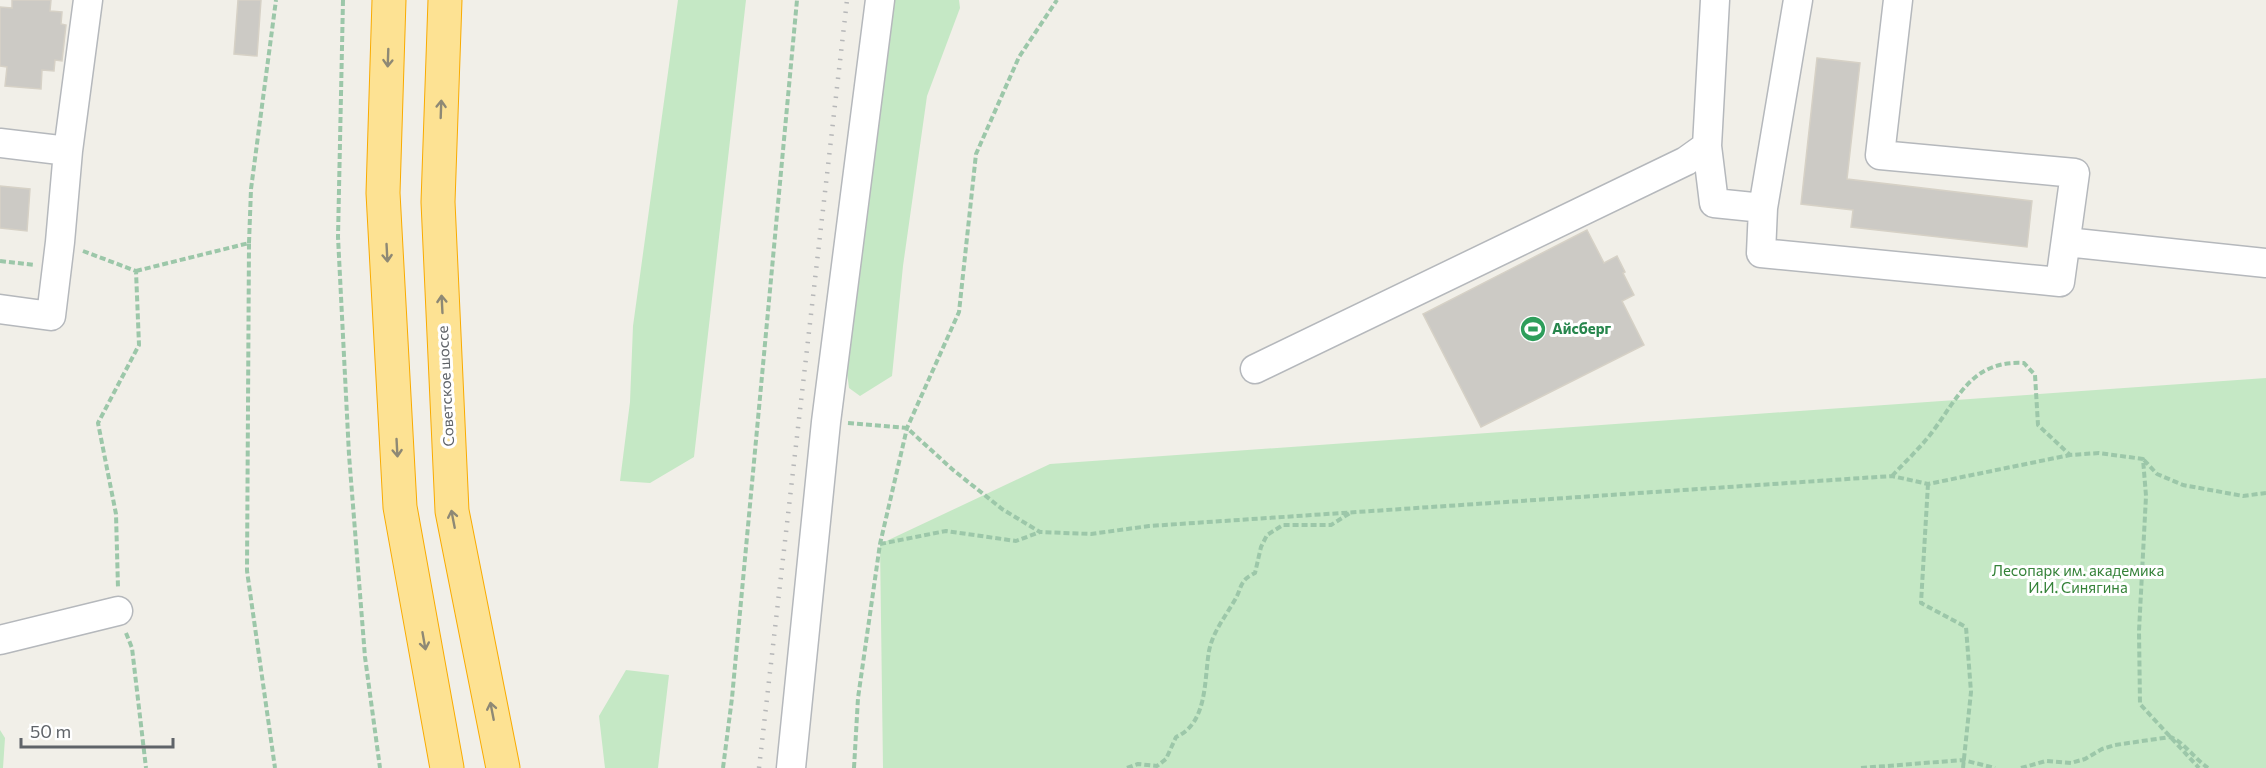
<svg xmlns="http://www.w3.org/2000/svg" width="2266" height="768" viewBox="0 0 2266 768" font-family="Commissioner,sans-serif">
<style>
.green{fill:#c5e8c5}
.building{fill:#cccac5;stroke:#d6d1c6;stroke-width:1.5}
.lines{fill:none;stroke-linecap:round;stroke-linejoin:round}
.minor-casing{stroke:#b5b8bc;stroke-width:31}
.highway-casing{stroke:#f9ab00;stroke-width:35}
.path{stroke:#9cc7a9;stroke-width:4;stroke-dasharray:6 3;stroke-linecap:butt}
.minor{stroke:#fff;stroke-width:28}
.highway{stroke:#fde293;stroke-width:33}
.rail{stroke:#b6b7b8;stroke-width:4.5;stroke-dasharray:1.5 8;stroke-linecap:butt}
.oneway{stroke:#8e8975}
.labels{text-anchor:middle;stroke-width:6;stroke-linejoin:round;paint-order:stroke}
.leisure-label{font-size:15px;font-weight:bold;fill:#27864d;stroke:#fff;text-anchor:start}
.street-label{font-size:15px;fill:#5f6368;stroke:#fff}
.park-label{font-size:15px;fill:#348238;stroke:#fff}
</style>
<rect width="100%" height="100%" fill="#f1efe8"/>
<!-- green -->
<path class="green" d="M 678,0 L 746,0 L 694,457 L 650,483 L 620,481 L 630,402 L 633,326 Z
M 890,0 L 959,0 L 960,8 L 927,96 L 903,266 L 892,376 L 860,396 L 849,388 L 846,364 Z
M 2266,378 L 2266,768 L 883,768 L 880,544 L 1050,464 Z
M 626,670 L 669,675 L 658,768 L 605,768 L 599,716 Z
M 0,730 L 5,738 L 3,768 L 0,768 Z"/>
<!-- building -->
<path class="building" d="M 12,0 L 51,0 L 50,11 L 62,12 L 61,24 L 66,25 L 62,61 L 55,60 L 54,71 L 42,70 L 41,89 L 5,86 L 7,67 L 0,66 L 0,7 L 12,8 Z
M 238,0 L 261,0 L 257,56 L 234,54 Z
M 1817,58 L 1860,63 L 1847,179 L 2032,201 L 2027,247 L 1851,227 L 1853,210 L 1801,204 Z
M 0,186 L 30,189 L 27,231 L 0,228 Z
M 1587,230 L 1604,263 L 1617,256 L 1625,272 L 1623,273 L 1634,295 L 1622,301 L 1644,345 L 1481,427 L 1423,314 Z"/>
<g class="lines">
<!-- minor casing -->
<g class="minor-casing">
<path id="minor" d="M 1798,0 L 1763,208 L 1761,253 L 2060,282 L 2075,173 L 1880,155 L 1898,0
M 0,143 L 68,151
M 1707,146 L 1714,203 L 1763,208
M 2066,242 L 2266,263
M 0,309 L 51,316 L 60,242 L 68,151 L 88,0
M 1255,369 L 1686,161 L 1707,146 L 1715,0
M 0,640 L 118,611
M 791,768 L 826,422 L 880,0"/>
</g>
<!-- highway casing -->
<g class="highway-casing">
<path id="highway" d="M 389,0 L 383,193 L 400,507 L 447,768
M 445,0 L 438,202 L 452,511 L 503,768"/>
</g>
<!-- path -->
<path class="path" d="M 343,0 L 338,237 L 349,455 L 365,657 L 380,768
M 249,243 L 251,189 L 276,0
M 83,251 L 136,271 L 139,345 L 98,423 L 116,514 L 118,588
M 0,261 L 35,265
M 136,271 L 249,243 L 247,571 L 275,768
M 848,423 L 907,428 L 952,469 L 1002,509 L 1040,532 L 1091,534 L 1149,526 L 1892,476 L 1928,484 L 2070,455
M 2144,460 L 2157,474 L 2183,485 L 2243,496 L 2266,493
M 1892,476 C 1906,461 1921,447 1933,431 C 1959,396 1973,360 2024,363 L 2035,375 L 2038,425 L 2070,455 L 2099,453 L 2143,459 L 2146,496 L 2139,631 L 2140,704 L 2199,768
M 1928,484 L 1921,603 L 1966,627 L 1971,692 L 1963,768
M 880,544 L 946,531 L 1016,541 L 1040,532
M 126,633 L 132,648 L 146,768
M 723,768 L 732,698 L 797,0
M 854,768 L 858,698 L 880,544 L 907,428 L 959,312 L 976,154 L 1019,57 L 1057,0
M 1127,768 L 1138,764 L 1157,766 L 1166,759 L 1176,737 C 1208,723 1204,680 1209,651 C 1213,631 1226,616 1236,598 C 1239,593 1240,586 1244,581 C 1246,578 1251,575 1255,573 L 1261,547 L 1267,535 L 1283,525 L 1331,525 L 1350,513
M 1861,768 L 1963,760 L 1995,768
M 2021,768 L 2046,761 L 2071,763 L 2085,759 L 2102,749 L 2115,745 L 2170,737 C 2183,741 2195,759 2208,768"/>
<!-- minor -->
<use href="#minor" class="minor"/>
<!-- highway -->
<use href="#highway" class="highway"/>
<!-- rail -->
<path class="rail" d="M 759,768 L 847,0"/>
</g>
<!-- one-way arrows -->
<defs><path id="oneway-shaft" d="M-6 0H5M1.5-3L5.5 0L1.5 3" fill="none" stroke-width="1.6" stroke-linecap="round" stroke-linejoin="round" transform="scale(1.5)"/></defs>
<g class="oneway">
<use href="#oneway-shaft" transform="translate(388 58) rotate(92)"/>
<use href="#oneway-shaft" transform="translate(441 109) rotate(-88)"/>
<use href="#oneway-shaft" transform="translate(387 253) rotate(87)"/>
<use href="#oneway-shaft" transform="translate(442 304) rotate(-93)"/>
<use href="#oneway-shaft" transform="translate(397 448) rotate(87)"/>
<use href="#oneway-shaft" transform="translate(453 519) rotate(-101)"/>
<use href="#oneway-shaft" transform="translate(424 641) rotate(80)"/>
<use href="#oneway-shaft" transform="translate(492 711) rotate(-101)"/>
</g>
<!-- icons -->
<defs>
<g id="stadium-disc" transform="scale(1.35)"><circle r="9.5" fill="#2e9e5b" stroke="#fff"/><path d="M0-5a6.5 5 0 1 0 0 10a6.5 5 0 1 0 0-10ZM-3.5-1.8h7v3.6h-7Z" fill="#fff"/></g>
</defs>
<g fill-rule="evenodd">
<use href="#stadium-disc" x="1533" y="329"/>
</g>
<g class="labels">
<!-- leisure labels -->
<g class="leisure-label">
<text x="1552" y="334">Айсберг</text>
</g>
<!-- street labels -->
<g class="street-label">
<text transform="translate(446 386) rotate(-93)" y="5">Советское шоссе</text>
</g>
<!-- park labels -->
<g class="park-label">
<text x="2078" y="576">Лесопарк им. академика<tspan x="2078" dy="17">И.И. Синягина</tspan></text>
</g>
</g>
<!-- scale -->
<path d="M21 738v9h152v-9" fill="none" stroke="#5f6368" stroke-width="3"/>
<text x="30" y="738" font-size="18" fill="#5f6368" stroke="#ffffff" stroke-width="4.5" paint-order="stroke">50 m</text>
</svg>
